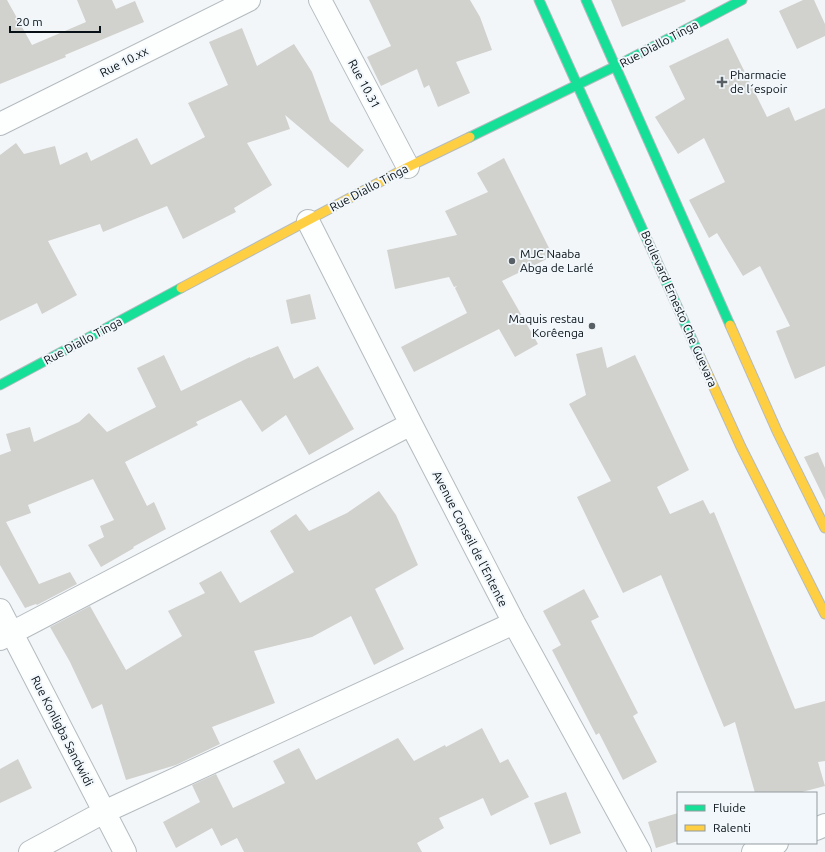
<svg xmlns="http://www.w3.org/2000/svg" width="825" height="852" viewBox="0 0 825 852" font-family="Ubuntu,sans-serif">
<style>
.building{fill:#d1d1cd}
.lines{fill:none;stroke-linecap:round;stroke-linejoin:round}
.street-casing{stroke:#b4bbbf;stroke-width:24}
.fast-casing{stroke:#b4bbbf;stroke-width:11}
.slow-casing{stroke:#b4bbbf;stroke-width:11}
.street{stroke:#fdfefe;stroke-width:22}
.fast{stroke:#16e098;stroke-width:9}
.slow{stroke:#ffcf43;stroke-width:9}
.poi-dot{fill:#596065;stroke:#f1f7fb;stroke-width:1.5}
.labels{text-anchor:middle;stroke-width:4;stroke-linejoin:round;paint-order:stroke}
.street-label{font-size:12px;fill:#061016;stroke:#f1f7fb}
.poi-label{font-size:12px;fill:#061016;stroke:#f1f7fb;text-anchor:start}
</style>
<rect width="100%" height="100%" fill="#f3f6f9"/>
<!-- building -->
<path class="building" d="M 0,0 L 7,0 L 32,45 L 86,22 L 77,0 L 112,0 L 116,9 L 135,1 L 144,22 L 65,55 L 66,57 L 0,84 Z
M 369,0 L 470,0 L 480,17 L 492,50 L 456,62 L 470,93 L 438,107 L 429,85 L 424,88 L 417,69 L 381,86 L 367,57 L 391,46 Z
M 611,0 L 685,0 L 686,1 L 622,27 Z
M 803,0 L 814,0 L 825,24 L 825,36 L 797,49 L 779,11 Z
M 242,28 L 257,66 L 294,44 L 312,72 L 330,121 L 364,150 L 348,168 L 285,115 L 290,129 L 247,143 L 272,185 L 234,208 L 236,212 L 183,239 L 167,206 L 103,232 L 100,224 L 48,241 L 77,295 L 42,314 L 37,303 L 0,321 L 0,155 L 16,143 L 24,154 L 55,146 L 60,165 L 87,152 L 91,161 L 137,138 L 151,165 L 205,137 L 188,103 L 228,85 L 209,42 Z
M 728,38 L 767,117 L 789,107 L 795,121 L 825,108 L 825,366 L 795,379 L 776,331 L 790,326 L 760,266 L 743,276 L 717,233 L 709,238 L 689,200 L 725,182 L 704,138 L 678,154 L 655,117 L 685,99 L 669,66 Z
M 504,158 L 553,256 L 502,281 L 538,344 L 515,357 L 499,329 L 414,372 L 401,347 L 467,313 L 455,288 L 457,286 L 454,287 L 449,277 L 395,289 L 387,250 L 457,235 L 445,211 L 488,192 L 477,173 Z
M 310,294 L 316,319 L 291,324 L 286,300 Z
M 278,346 L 294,379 L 318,366 L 354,429 L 309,455 L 286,415 L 262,432 L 241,400 L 196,422 L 198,425 L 125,462 L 147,506 L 154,502 L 166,529 L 133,547 L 134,548 L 101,567 L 88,545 L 104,537 L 100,526 L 114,520 L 93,479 L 28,505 L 31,513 L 6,522 L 39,584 L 70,572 L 77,584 L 37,605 L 36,604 L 25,608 L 0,565 L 0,455 L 11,451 L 6,434 L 30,427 L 34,442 L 79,422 L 89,413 L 107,432 L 156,407 L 137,368 L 164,355 L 181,391 L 250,357 L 250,358 Z
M 602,347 L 607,368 L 635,355 L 689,470 L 657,487 L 670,514 L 703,500 L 710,514 L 714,512 L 795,709 L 825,701 L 825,761 L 818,762 L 825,786 L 798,793 L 755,793 L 735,722 L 724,727 L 661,575 L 623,593 L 577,497 L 611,481 L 569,404 L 586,395 L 576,354 Z
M 818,452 L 825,468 L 825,500 L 804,457 Z
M 379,491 L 396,515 L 418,565 L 375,589 L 404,649 L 374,665 L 351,616 L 312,637 L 254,651 L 275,703 L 212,727 L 220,744 L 176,765 L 126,780 L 102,704 L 92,709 L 70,662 L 50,627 L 90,606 L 126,670 L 182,636 L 168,611 L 205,593 L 199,583 L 221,571 L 240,603 L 294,572 L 270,531 L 296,514 L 309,531 L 347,513 Z
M 584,589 L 599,617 L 591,621 L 638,713 L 633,716 L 657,762 L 623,780 L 599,733 L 596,735 L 552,650 L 561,645 L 543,611 Z
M 482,728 L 500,763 L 508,759 L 529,797 L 491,816 L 483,798 L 439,818 L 444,828 L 417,843 L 422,852 L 244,852 L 237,838 L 221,846 L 212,828 L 176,848 L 163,822 L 200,802 L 192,785 L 216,774 L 233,808 L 285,783 L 273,761 L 299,748 L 316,780 L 398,738 L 414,761 L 445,745 L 446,747 Z
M 18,759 L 32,788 L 0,803 L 0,769 Z
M 566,792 L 581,833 L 550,845 L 534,803 Z
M 678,813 L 678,841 L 656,848 L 648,822 Z"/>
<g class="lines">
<!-- street casing -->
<g class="street-casing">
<path id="street" d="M 320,0 L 408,167
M 0,124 L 249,0
M 308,221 L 411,424 L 514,623 L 640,852
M 0,610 L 125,852
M 0,639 L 411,424
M 816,829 L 825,825
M 30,852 L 104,812 L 514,623
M 753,852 L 777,843"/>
</g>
<!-- fast casing -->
<g class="fast-casing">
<path id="fast" d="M 539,0 L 700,357
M 586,0 L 730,325
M 470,137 L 616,66 L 742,0
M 0,385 L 181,288"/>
</g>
<!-- slow casing -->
<g class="slow-casing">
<path id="slow" d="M 181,288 L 408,167 L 470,137
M 730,325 L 777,431 L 825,528
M 700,357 L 741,447 L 825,614"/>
</g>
<!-- street -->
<use href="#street" class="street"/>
<!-- fast -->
<use href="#fast" class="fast"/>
<!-- slow -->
<use href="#slow" class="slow"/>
</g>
<!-- markers -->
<g class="poi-dot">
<path d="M720 76h4v4h4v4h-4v4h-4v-4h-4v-4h4z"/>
<circle cx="512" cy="261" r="4"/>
<circle cx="592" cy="326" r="4"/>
</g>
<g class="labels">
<!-- street labels -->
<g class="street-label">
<text transform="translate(659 44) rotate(-28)" y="4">Rue Diallo Tinga</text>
<text transform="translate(124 62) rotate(-27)" y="4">Rue 10.xx</text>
<text transform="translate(364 84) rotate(62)" y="4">Rue 10.31</text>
<text transform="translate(369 188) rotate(-28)" y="4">Rue Diallo Tinga</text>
<text transform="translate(679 309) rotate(66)" y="4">Boulevard Ernesto Che Guevara</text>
<text transform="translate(83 341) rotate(-28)" y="4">Rue Diallo Tinga</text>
<text transform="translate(470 539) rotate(63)" y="4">Avenue Conseil de l'Entente</text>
<text transform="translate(62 731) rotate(63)" y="4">Rue Konligba Sandwidi</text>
</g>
<!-- poi labels -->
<g class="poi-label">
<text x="730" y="79">Pharmacie<tspan x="730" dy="14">de l´espoir</tspan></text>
<text x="520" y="258">MJC Naaba<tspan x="520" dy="14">Abga de Larlé</tspan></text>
<text x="584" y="323" text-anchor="end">Maquis restau<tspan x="584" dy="14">Korêenga</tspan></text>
</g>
</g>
<!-- legend -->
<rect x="677" y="792" width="140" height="52" fill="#f1f7fb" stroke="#939b9f"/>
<rect x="685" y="805" width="20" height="6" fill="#16e098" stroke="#939b9f"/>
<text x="713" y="812" font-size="12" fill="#061016">Fluide</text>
<rect x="685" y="825" width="20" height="6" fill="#ffcf43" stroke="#939b9f"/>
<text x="713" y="832" font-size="12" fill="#061016">Ralenti</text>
<!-- scale -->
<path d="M10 26v6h90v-6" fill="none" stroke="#061016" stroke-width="2"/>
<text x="16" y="26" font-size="12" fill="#061016" stroke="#f1f7fb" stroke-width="3" paint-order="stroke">20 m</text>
</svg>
